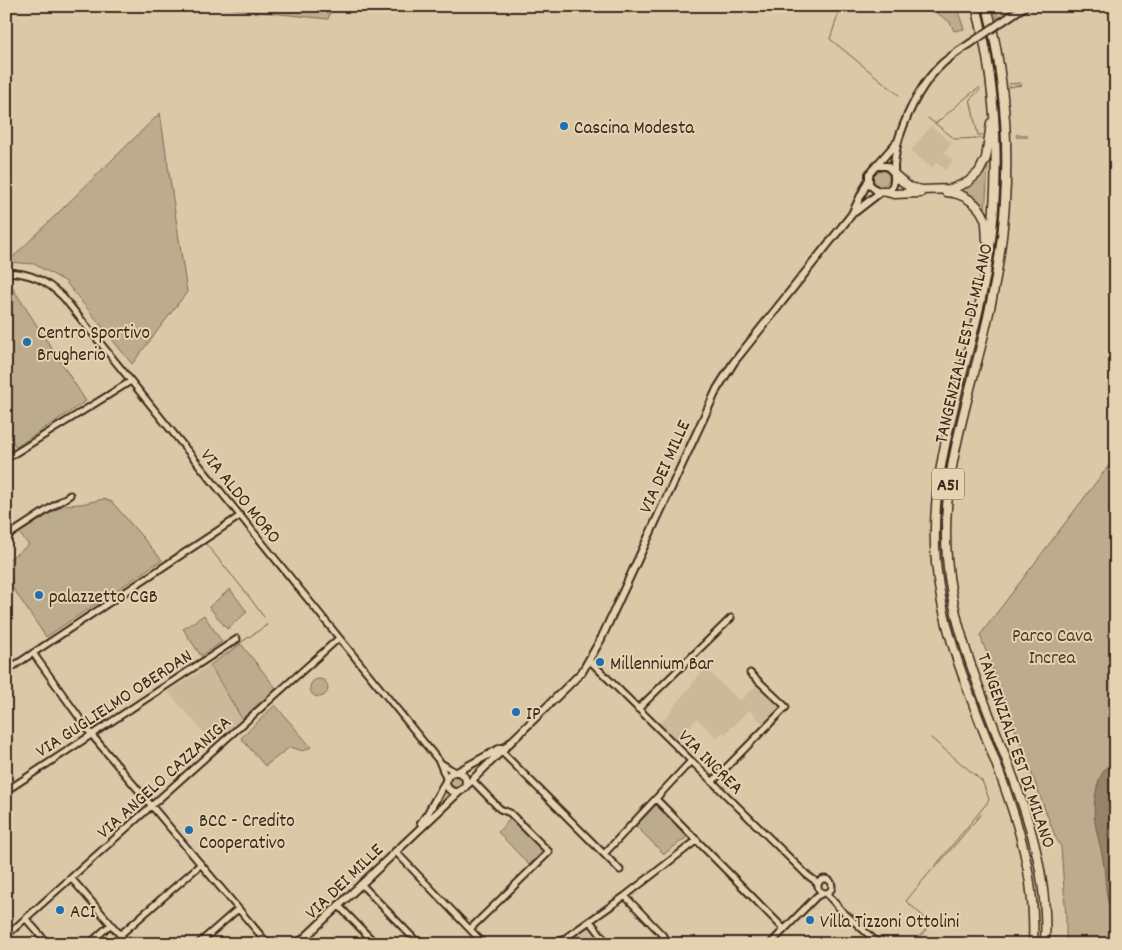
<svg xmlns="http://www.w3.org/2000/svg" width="1122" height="950" viewBox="0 0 1122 950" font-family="Dekko,sans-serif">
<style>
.built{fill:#ccb99a}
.green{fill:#bdab8e;stroke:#7c6a56}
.water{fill:#95836b;stroke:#715f4c}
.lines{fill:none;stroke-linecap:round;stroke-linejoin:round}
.stream{stroke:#715f4c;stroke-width:1}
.minor-casing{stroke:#3b2a1e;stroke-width:9}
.major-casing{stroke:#3b2a1e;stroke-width:10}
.highway-casing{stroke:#3b2a1e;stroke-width:11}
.minor{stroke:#e5d2b0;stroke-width:5}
.major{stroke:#e5d2b0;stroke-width:6}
.highway{stroke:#e5d2b0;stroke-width:8}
.major-bridge-casing{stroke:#3b2a1e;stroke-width:10;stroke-linecap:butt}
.major-bridge{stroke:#e5d2b0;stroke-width:6}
.poi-dot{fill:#1f6fb2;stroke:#e5d2b0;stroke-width:2}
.labels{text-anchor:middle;stroke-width:4;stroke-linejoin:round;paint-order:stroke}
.shield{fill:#e5d2b0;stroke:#6e5c4a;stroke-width:1}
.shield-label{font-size:18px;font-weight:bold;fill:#3b2a1e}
.poi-label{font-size:19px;fill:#3b2a1e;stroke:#e5d2b0;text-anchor:start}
.street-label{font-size:19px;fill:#3b2a1e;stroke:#e5d2b0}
.park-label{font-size:19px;fill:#4e3d2f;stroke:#e5d2b0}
</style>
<rect width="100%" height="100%" fill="#dbc8a7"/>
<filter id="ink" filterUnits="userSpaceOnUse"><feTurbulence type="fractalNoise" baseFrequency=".02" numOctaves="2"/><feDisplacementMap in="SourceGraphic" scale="10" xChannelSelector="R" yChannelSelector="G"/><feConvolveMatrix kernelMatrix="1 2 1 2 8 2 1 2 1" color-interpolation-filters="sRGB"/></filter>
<g filter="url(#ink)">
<!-- built -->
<path class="built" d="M 931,126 L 952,143 L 944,153 L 953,160 L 946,170 L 936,162 L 932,168 L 911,151 Z
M 210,665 L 242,719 L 214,744 L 168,692 Z
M 705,668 L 740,701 L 759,683 L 784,707 L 765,726 L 749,710 L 725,734 L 722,732 L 717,738 L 697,719 L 674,743 L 658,727 Z
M 589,922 L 606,944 L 558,944 Z"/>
<!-- green -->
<path class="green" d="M 205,6 L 332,6 L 328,19 Z
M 926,6 L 956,6 L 964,29 L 954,31 L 950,22 Z
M 995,6 L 1017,6 L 997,19 Z
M 160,113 L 187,292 L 132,364 L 65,281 L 34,264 L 8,262 Z
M 988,164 L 985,215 L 968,195 L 959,190 L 966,187 Z
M873 178a8 8 0 1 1 16 0a8 8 0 1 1-16 0Z
M 8,281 L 86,401 L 16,447 L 10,437 L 6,439 L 6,283 Z
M 1116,456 L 1116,944 L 1066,944 L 1066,918 L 1061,847 L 1055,836 L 980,635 Z
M 104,499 L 112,502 L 162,560 L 46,637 L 6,578 L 6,561 L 29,545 L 19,533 L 64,505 L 81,504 Z
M 230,589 L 247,612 L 227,629 L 209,607 Z
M 204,615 L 222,642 L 201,656 L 183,629 Z
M 241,644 L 276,688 L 242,719 L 210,665 Z
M310 688a9 9 0 1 1 18 0a9 9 0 1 1-18 0Z
M 275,705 L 311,747 L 303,751 L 290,747 L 265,766 L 241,738 Z
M448 781a7 7 0 1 1 14 0a7 7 0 1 1-14 0Z
M 445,789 L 452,795 L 430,816 L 444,790 Z
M 656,805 L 687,837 L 664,854 L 636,826 Z
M 511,818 L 543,851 L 529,865 L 498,832 Z"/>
<!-- water -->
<path class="water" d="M 1116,759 L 1116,924 C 1106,907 1106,886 1104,867 C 1100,834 1089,823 1097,787 C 1100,775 1105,767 1116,759 Z"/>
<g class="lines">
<!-- stream -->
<path class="stream" d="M 841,6 L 830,39 L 899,95
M 1009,84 L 1021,83
M 1009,87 L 1022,85
M 980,90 L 970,99 L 978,135 L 983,135
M 928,118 L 955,139 L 982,138
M 936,123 C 946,116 972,90 980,88
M 1016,135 L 1027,135
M 1016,137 L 1028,137
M 206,544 L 244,590 L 264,617
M 234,647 L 267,625 L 266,624
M 936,867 L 981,814
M 914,944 L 931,923 L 906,901 L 987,803 L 989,799 L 982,781 L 931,738"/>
<!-- minor casing -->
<g class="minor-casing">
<path id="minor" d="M 6,272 C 30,273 46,280 63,297 L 439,761 L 446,778
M 6,459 L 131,381
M 6,537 L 70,495
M 33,653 L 91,734 L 268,944
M 6,656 L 14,666
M 590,661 L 807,875 L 814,880 L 818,885
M 6,671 L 240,516
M 638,709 L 731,618
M 501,751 L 620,870
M 441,763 L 455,772
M 712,782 L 786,707 L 750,673
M 6,791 L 237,639
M 656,799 L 784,929
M 395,851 L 484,944
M 604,854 L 691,761
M 71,878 L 128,944
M818 886a7 7 0 1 1 14 0a7 7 0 1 1-14 0Z
M 361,884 L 419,944
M 826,893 L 841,910 L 879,944
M 625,896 L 671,944
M 338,905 L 376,944
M 26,919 L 48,944
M 590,921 L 608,944
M 470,929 L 549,852 L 510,813 L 500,809 L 472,780
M 120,935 L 200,865
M 6,936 L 339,638
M 89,944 L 111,924
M 198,944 L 238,909
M 557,944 L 625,896 L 697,840
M 770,944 L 817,896 L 824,893"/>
</g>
<!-- major casing -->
<g class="major-casing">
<path id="major" d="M 1003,21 L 1025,6
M 898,141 L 869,174 L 869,184 L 877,191 C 898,194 894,178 894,165 C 895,156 896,147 899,138 C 908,111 921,83 943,63 C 952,55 962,49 971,43
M 876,166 L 887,166 L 894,173
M 855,212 L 882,191
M 457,772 L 501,748
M446 782a10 10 0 1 1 20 0a10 10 0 1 1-20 0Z
M 464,788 L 582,672 L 601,639 L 717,389 L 734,362 L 852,214 L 868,181
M 421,823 L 428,813 L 446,781
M 298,944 L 461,790"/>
</g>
<!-- highway casing -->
<g class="highway-casing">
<path id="highway" d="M 976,6 C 1001,102 1002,206 980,303 C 961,389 928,473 936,563 C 948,697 1040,805 1033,944
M 987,6 C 1013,109 1012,214 988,317 C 970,398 940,474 947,558 C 957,692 1053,806 1045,944
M 895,175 L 909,187 L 922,190 L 951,189 L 968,182 L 979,172 L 986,158 L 991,123
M 883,191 L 894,194 L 920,193
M 946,192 C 963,193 979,203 985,219 C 987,226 986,233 987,240"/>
</g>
<!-- minor -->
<use href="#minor" class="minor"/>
<!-- major -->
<use href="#major" class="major"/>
<!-- highway -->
<use href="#highway" class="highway"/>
<!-- major-bridge casing -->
<g class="major-bridge-casing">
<path id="major-bridge" d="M 971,43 L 1003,21"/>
</g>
<!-- major-bridge -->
<use href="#major-bridge" class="major-bridge"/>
</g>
</g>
<!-- markers -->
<g class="poi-dot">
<circle cx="564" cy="126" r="5"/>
<circle cx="27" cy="342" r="5"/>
<circle cx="39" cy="595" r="5"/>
<circle cx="600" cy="662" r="5"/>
<circle cx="516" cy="712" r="5"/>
<circle cx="189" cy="830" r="5"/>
<circle cx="60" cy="910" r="5"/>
<circle cx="810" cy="920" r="5"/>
</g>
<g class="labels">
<!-- shield labels -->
<rect class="shield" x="932" y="468.5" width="32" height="31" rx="4"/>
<g class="shield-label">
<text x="948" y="490">A51</text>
</g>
<!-- poi labels -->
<g class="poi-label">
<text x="574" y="133">Cascina Modesta</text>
<text x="37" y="338">Centro Sportivo<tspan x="37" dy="22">Brugherio</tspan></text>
<text x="49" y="602">palazzetto CGB</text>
<text x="610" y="669">Millennium Bar</text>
<text x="526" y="719">IP</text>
<text x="199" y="826">BCC - Credito<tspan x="199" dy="22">Cooperativo</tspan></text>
<text x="70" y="917">ACI</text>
<text x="820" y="927">Villa Tizzoni Ottolini</text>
</g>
<!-- street labels -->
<g class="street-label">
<text transform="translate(962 343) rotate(-77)" y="7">TANGENZIALE EST DI MILANO</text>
<text transform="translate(663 466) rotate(-66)" y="7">VIA DEI MILLE</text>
<text transform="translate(242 495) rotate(51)" y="7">VIA ALDO MORO</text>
<text transform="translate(113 702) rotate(-33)" y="7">VIA GUGLIELMO OBERDAN</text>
<text transform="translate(1018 750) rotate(71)" y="7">TANGENZIALE EST DI MILANO</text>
<text transform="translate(712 761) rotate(45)" y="7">VIA INCREA</text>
<text transform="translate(163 776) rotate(-42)" y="7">VIA ANGELO CAZZANIGA</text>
<text transform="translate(343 880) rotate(-44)" y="7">VIA DEI MILLE</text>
</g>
<!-- park labels -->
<g class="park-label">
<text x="1052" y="641">Parco Cava<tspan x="1052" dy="22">Increa</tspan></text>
</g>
</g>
<!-- margin -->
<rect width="1122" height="950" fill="none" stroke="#e5d2b0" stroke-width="25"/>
<rect x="12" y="12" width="1097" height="925" fill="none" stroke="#3b2a1e" stroke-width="2" filter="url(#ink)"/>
</svg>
